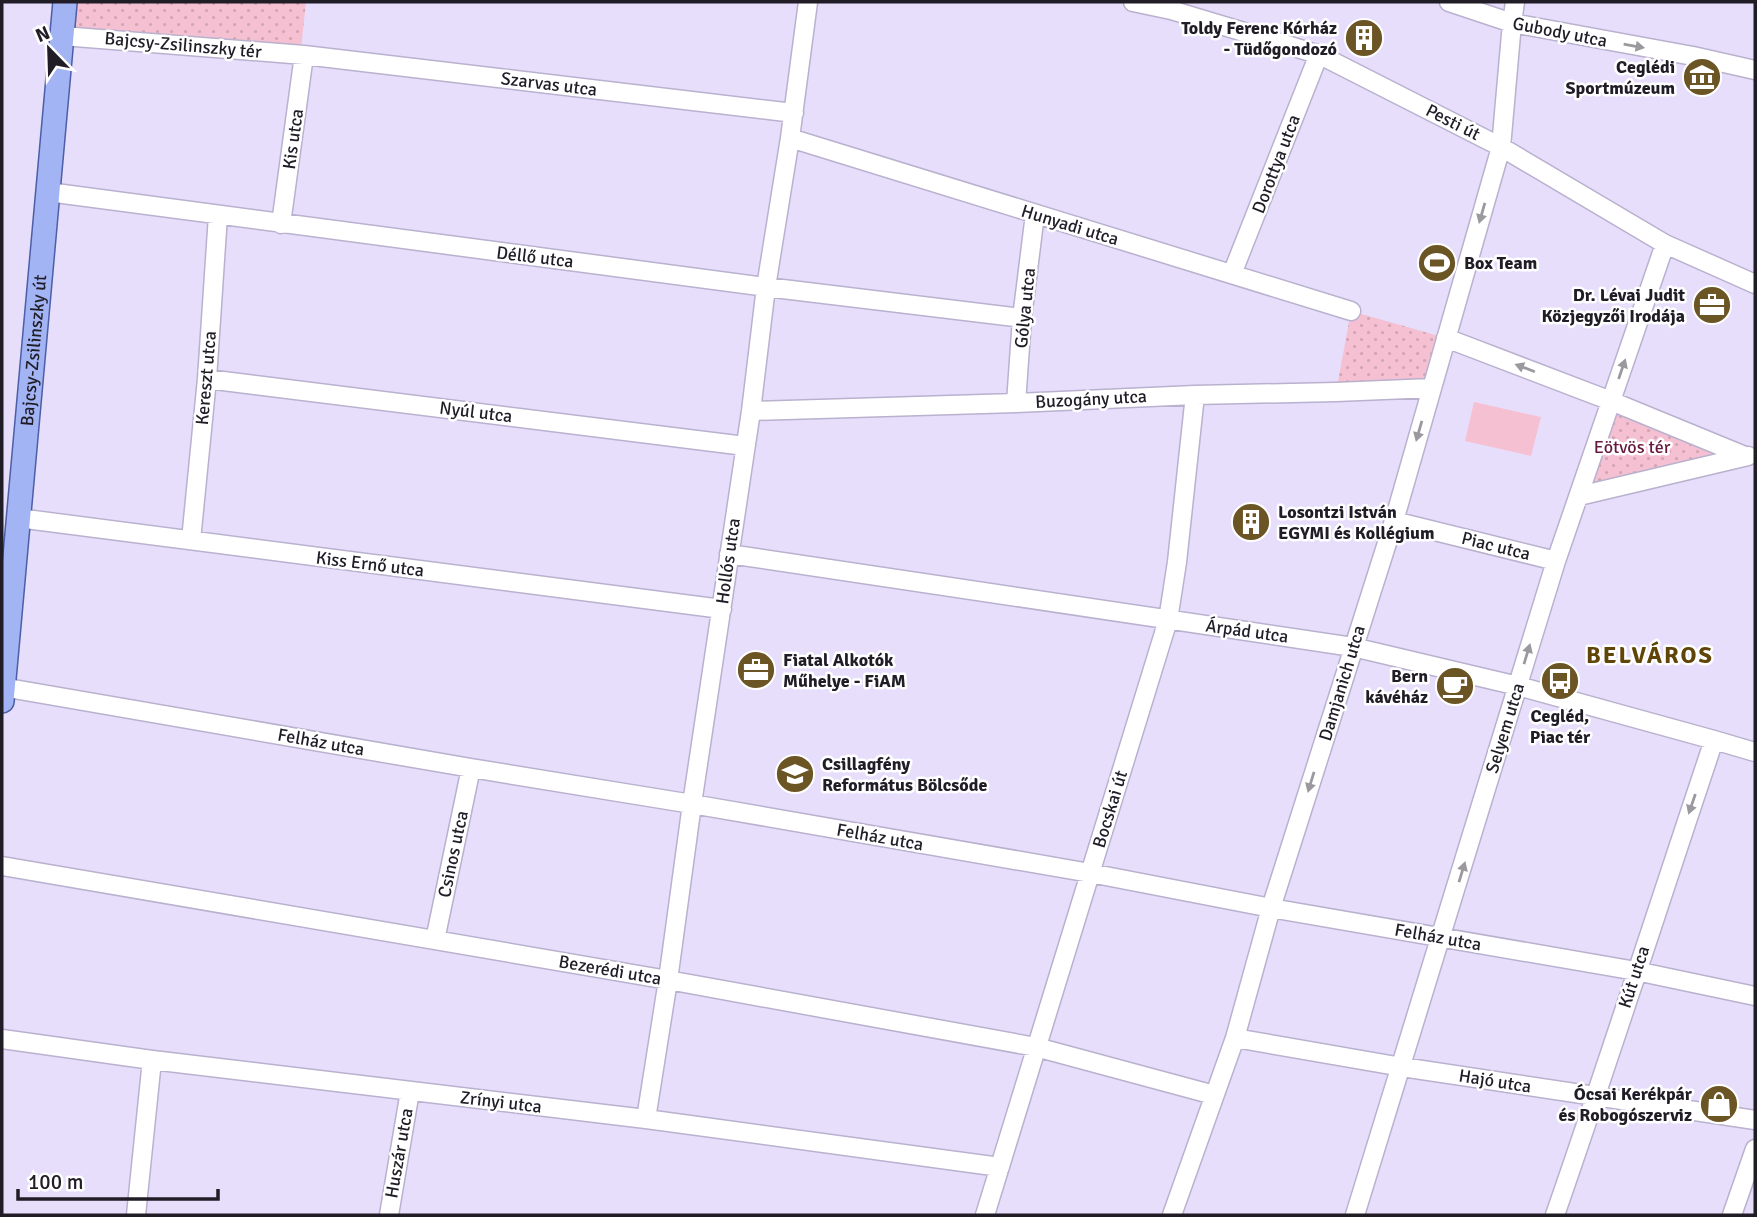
<svg xmlns="http://www.w3.org/2000/svg" width="1757" height="1217" viewBox="0 0 1757 1217" font-family="Signika,sans-serif">
<style>
.park{fill:url(#park-dots)}
.pitch{fill:#f5c1d2}
.lines{fill:none;stroke-linecap:round;stroke-linejoin:round}
.minor-casing{stroke:#b9b1ce;stroke-width:21}
.major-casing{stroke:#4c5fa6;stroke-width:26}
.minor{stroke:#fff;stroke-width:18}
.major{stroke:#a2b4f3;stroke-width:23}
.oneway{fill:#9b999e}
.labels{text-anchor:middle;stroke-width:5;stroke-linejoin:round;paint-order:stroke}
.poi-label{font-size:18px;font-weight:bold;fill:#201d27;stroke:#fff;text-anchor:end}
.street-label{font-size:18px;fill:#201d27;stroke:#fff}
.park-label{font-size:18px;fill:#66193c;stroke:#fff}
.district-label{font-size:24px;font-weight:bold;letter-spacing:2px;fill:#5f4507;stroke:#fff}
</style>
<defs>
<pattern id="park-dots" width="8" height="8" patternUnits="userSpaceOnUse" patternTransform="scale(1.75)"><rect width="8" height="8" fill="#f5c1d2"/><path d="M2 2h.1M6 6h.1" fill="none" stroke="#d2a5b4" stroke-width="1.8" stroke-linecap="round"/></pattern>
</defs>
<rect width="100%" height="100%" fill="#e7defc"/>
<!-- park -->
<path class="park" d="M 65,2 L 306,2 L 301,49 L 62,36 Z
M 1351,311 L 1446,338 L 1432,388 L 1336,392 Z
M 1613,404 L 1736,455 L 1583,492 Z"/>
<!-- pitch -->
<path class="pitch" d="M 1474,402 L 1541,417 L 1531,456 L 1465,441 Z"/>
<g class="lines">
<!-- minor casing -->
<g class="minor-casing">
<path id="minor" d="M 1133,2 L 1171,10 L 1320,55 L 1501,147 L 1665,244 L 1755,284
M 1449,2 L 1512,23 L 1693,56 L 1755,70
M 62,36 L 304,55 L 794,113
M 790,138 L 1351,311
M 48,192 L 766,287 L 1022,318
M 281,224 L 304,55
M 1232,274 L 1315,64 L 1320,55
M 1446,338 L 1611,401 L 1745,456
M 207,379 L 745,446
M 1016,403 L 1022,318 L 1035,214
M 751,411 L 1016,403 L 1195,395 L 1336,392 L 1432,388
M 1579,496 L 1748,456
M 18,518 L 722,609
M 1394,521 L 1556,561
M 191,540 L 207,379 L 218,215
M 729,554 L 1353,647 L 1518,686 L 1714,740 L 1755,752
M 2,687 L 471,768 L 692,804 L 1090,873 L 1271,908 L 1636,971 L 1755,996
M 2,866 L 668,980 L 1036,1047 L 1214,1095
M 435,940 L 471,768
M 1235,1038 L 1402,1067 L 1755,1120
M 2,1039 L 152,1060 L 646,1119 L 1000,1167
M 646,1119 L 668,980 L 692,804 L 751,411 L 766,287 L 790,138 L 808,2
M 136,1215 L 152,1060
M 389,1215 L 410,1091
M 985,1215 L 1168,620 L 1177,562 L 1195,395
M 1172,1215 L 1235,1038 L 1271,908 L 1394,521 L 1501,147 L 1512,23 L 1515,2
M 1355,1215 L 1556,561 L 1665,244
M 1555,1215 C 1610,1057 1661,898 1714,740
M 1732,1215 L 1755,1149"/>
</g>
<!-- major casing -->
<g class="major-casing">
<g id="major">
<path id="s1" d="M 2,701 L 65,2"/>
</g>
</g>
<!-- minor -->
<use href="#minor" class="minor"/>
<!-- major -->
<use href="#major" class="major"/>
</g>
<!-- one-way arrows -->
<defs><path id="oneway-solid" d="M-6-.8H1V-3.2L6.5 0L1 3.2V.8H-6Z" transform="scale(1.75)"/></defs>
<g class="oneway">
<use href="#oneway-solid" transform="translate(1634 46) rotate(10)"/>
<use href="#oneway-solid" transform="translate(1482 213) rotate(106)"/>
<use href="#oneway-solid" transform="translate(1525 368) rotate(-159)"/>
<use href="#oneway-solid" transform="translate(1622 369) rotate(-71)"/>
<use href="#oneway-solid" transform="translate(1419 431) rotate(106)"/>
<use href="#oneway-solid" transform="translate(1527 654) rotate(-73)"/>
<use href="#oneway-solid" transform="translate(1311 782) rotate(107)"/>
<use href="#oneway-solid" transform="translate(1692 804) rotate(109)"/>
<use href="#oneway-solid" transform="translate(1462 872) rotate(-73)"/>
</g>
<!-- icons -->
<defs>
<g id="building-disc" transform="scale(2.0125)"><circle r="9.5" fill="#6c5525" stroke="#fff"/><path d="M-4-6H4V6H1V3H-1V6H-4ZM-2.5-4.3h1.7v1.8h-1.7ZM.8-4.3h1.7v1.8H.8ZM-2.5-1h1.7V.8h-1.7ZM.8-1h1.7V.8H.8Z" fill="#fff"/></g>
<g id="museum-disc" transform="scale(2.0125)"><circle r="9.5" fill="#6c5525" stroke="#fff"/><path d="M0-6L6-3V-2H-6V-3ZM-5-1h2V3h-2ZM-1-1h2V3h-2ZM3-1h2V3H3ZM-6 4H6V6H-6Z" fill="#fff"/></g>
<g id="stadium-disc" transform="scale(2.0125)"><circle r="9.5" fill="#6c5525" stroke="#fff"/><path d="M0-5a6.5 5 0 1 0 0 10a6.5 5 0 1 0 0-10ZM-3.5-1.8h7v3.6h-7Z" fill="#fff"/></g>
<g id="office-disc" transform="scale(2.0125)"><circle r="9.5" fill="#6c5525" stroke="#fff"/><path d="M-6-3h4V-5.5h4V-3h4V5H-6ZM-1-4.5V-3h2v-1.5ZM-6 0V1H6V0Z" fill="#fff"/></g>
<g id="bus-disc" transform="scale(2.0125)"><circle r="9.5" fill="#6c5525" stroke="#fff"/><path d="M-5-6H5V4H4V6H2V4H-2V6H-4V4H-5ZM-3.5-4V0h7V-4ZM-3.5 1.2v1.5H-2V1.2ZM2 1.2v1.5H3.5V1.2Z" fill="#fff"/></g>
<g id="cafe-disc" transform="scale(2.0125)"><circle r="9.5" fill="#6c5525" stroke="#fff"/><path d="M-5.5-4.5H6V0H3Q3 3.5 0 3.5H-2.5Q-5.5 3.5-5.5 0ZM3-3.2v2h1.7v-2ZM-6 4.5H4V6H-6Z" fill="#fff"/></g>
<g id="school-disc" transform="scale(2.0125)"><circle r="9.5" fill="#6c5525" stroke="#fff"/><path d="M0-5L7-2L0 1L-7-2ZM-4 1L0 2.5L4 1V4Q0 6-4 4Z" fill="#fff"/></g>
<g id="shop-disc" transform="scale(2.0125)"><circle r="9.5" fill="#6c5525" stroke="#fff"/><path d="M-5-2.5h2.3a2.7 3.5 0 0 1 5.4 0H5L5.5 6h-11ZM-1.5-2.5h3a1.5 2.3 0 0 0-3 0Z" fill="#fff"/></g>
</defs>
<g fill-rule="evenodd">
<use href="#building-disc" x="1364" y="38"/>
<use href="#museum-disc" x="1702" y="77"/>
<use href="#stadium-disc" x="1437" y="263"/>
<use href="#office-disc" x="1712" y="305"/>
<use href="#building-disc" x="1251" y="522"/>
<use href="#office-disc" x="756" y="670"/>
<use href="#bus-disc" x="1560" y="681"/>
<use href="#cafe-disc" x="1455" y="686"/>
<use href="#school-disc" x="795" y="774"/>
<use href="#shop-disc" x="1719" y="1104"/>
</g>
<g class="labels">
<!-- poi labels -->
<g class="poi-label">
<text x="1337" y="34">Toldy Ferenc Kórház<tspan x="1337" dy="21">- Tüdőgondozó</tspan></text>
<text x="1675" y="73">Ceglédi<tspan x="1675" dy="21">Sportmúzeum</tspan></text>
<text x="1464" y="269" text-anchor="start">Box Team</text>
<text x="1685" y="301">Dr. Lévai Judit<tspan x="1685" dy="21">Közjegyzői Irodája</tspan></text>
<text x="1278" y="518" text-anchor="start">Losontzi István<tspan x="1278" dy="21">EGYMI és Kollégium</tspan></text>
<text x="783" y="666" text-anchor="start">Fiatal Alkotók<tspan x="783" dy="21">Műhelye - FiAM</tspan></text>
<text x="1428" y="682">Bern<tspan x="1428" dy="21">kávéház</tspan></text>
<text x="1560" y="722" text-anchor="middle">Cegléd,<tspan x="1560" dy="21">Piac tér</tspan></text>
<text x="822" y="770" text-anchor="start">Csillagfény<tspan x="822" dy="21">Református Bölcsőde</tspan></text>
<text x="1692" y="1100">Ócsai Kerékpár<tspan x="1692" dy="21">és Robogószerviz</tspan></text>
</g>
<!-- street labels -->
<g class="street-label">
<text transform="translate(1560 32) rotate(11)" y="6">Gubody utca</text>
<text transform="translate(183 45) rotate(5)" y="6">Bajcsy-Zsilinszky tér</text>
<text transform="translate(549 84) rotate(7)" y="6">Szarvas utca</text>
<text transform="translate(1453 122) rotate(27)" y="6">Pesti út</text>
<text transform="translate(293 139) rotate(-82)" y="6">Kis utca</text>
<text transform="translate(1276 164) rotate(-69)" y="6">Dorottya utca</text>
<text transform="translate(1070 225) rotate(17)" y="6">Hunyadi utca</text>
<text transform="translate(535 257) rotate(7)" y="6">Déllő utca</text>
<text transform="translate(1025 308) rotate(-84)" y="6">Gólya utca</text>
<text dy="6" stroke="none"><textPath href="#s1" startOffset="352">Bajcsy-Zsilinszky út</textPath></text>
<text transform="translate(206 378) rotate(-85)" y="6">Kereszt utca</text>
<text transform="translate(1091 399) rotate(-3)" y="6">Buzogány utca</text>
<text transform="translate(476 412) rotate(7)" y="6">Nyúl utca</text>
<text transform="translate(1496 546) rotate(14)" y="6">Piac utca</text>
<text transform="translate(728 561) rotate(-82)" y="6">Hollós utca</text>
<text transform="translate(370 564) rotate(7)" y="6">Kiss Ernő utca</text>
<text transform="translate(1247 631) rotate(8)" y="6">Árpád utca</text>
<text transform="translate(1342 683) rotate(-73)" y="6">Damjanich utca</text>
<text transform="translate(1505 728) rotate(-73)" y="6">Selyem utca</text>
<text transform="translate(321 742) rotate(10)" y="6">Felház utca</text>
<text transform="translate(1110 809) rotate(-73)" y="6">Bocskai út</text>
<text transform="translate(880 837) rotate(10)" y="6">Felház utca</text>
<text transform="translate(453 854) rotate(-78)" y="6">Csinos utca</text>
<text transform="translate(1438 937) rotate(10)" y="6">Felház utca</text>
<text transform="translate(610 970) rotate(10)" y="6">Bezerédi utca</text>
<text transform="translate(1634 977) rotate(-72)" y="6">Kút utca</text>
<text transform="translate(1495 1081) rotate(9)" y="6">Hajó utca</text>
<text transform="translate(501 1102) rotate(7)" y="6">Zrínyi utca</text>
<text transform="translate(399 1153) rotate(-80)" y="6">Huszár utca</text>
</g>
<!-- park labels -->
<g class="park-label">
<text x="1632" y="453">Eötvös tér</text>
</g>
<!-- district labels -->
<g class="district-label">
<text x="1650" y="663">BELVÁROS</text>
</g>
</g>
<!-- border -->
<rect width="1757" height="1217" fill="none" stroke="#201d27" stroke-width="7"/>
<!-- north arrow -->
<g transform="translate(49 49) rotate(337)" stroke="#ffffff" stroke-width="5" paint-order="stroke">
<path d="M0-5L12 26L0 18L-12 26Z" fill="#201d27"/>
<text y="-10" font-size="19" font-weight="bold" text-anchor="middle" fill="#201d27">N</text>
</g>
<!-- scale -->
<path d="M18 1189v10h200v-10" fill="none" stroke="#201d27" stroke-width="3.5"/>
<text x="28" y="1189" font-size="21" fill="#201d27" stroke="#ffffff" stroke-width="5" paint-order="stroke">100 m</text>
</svg>
